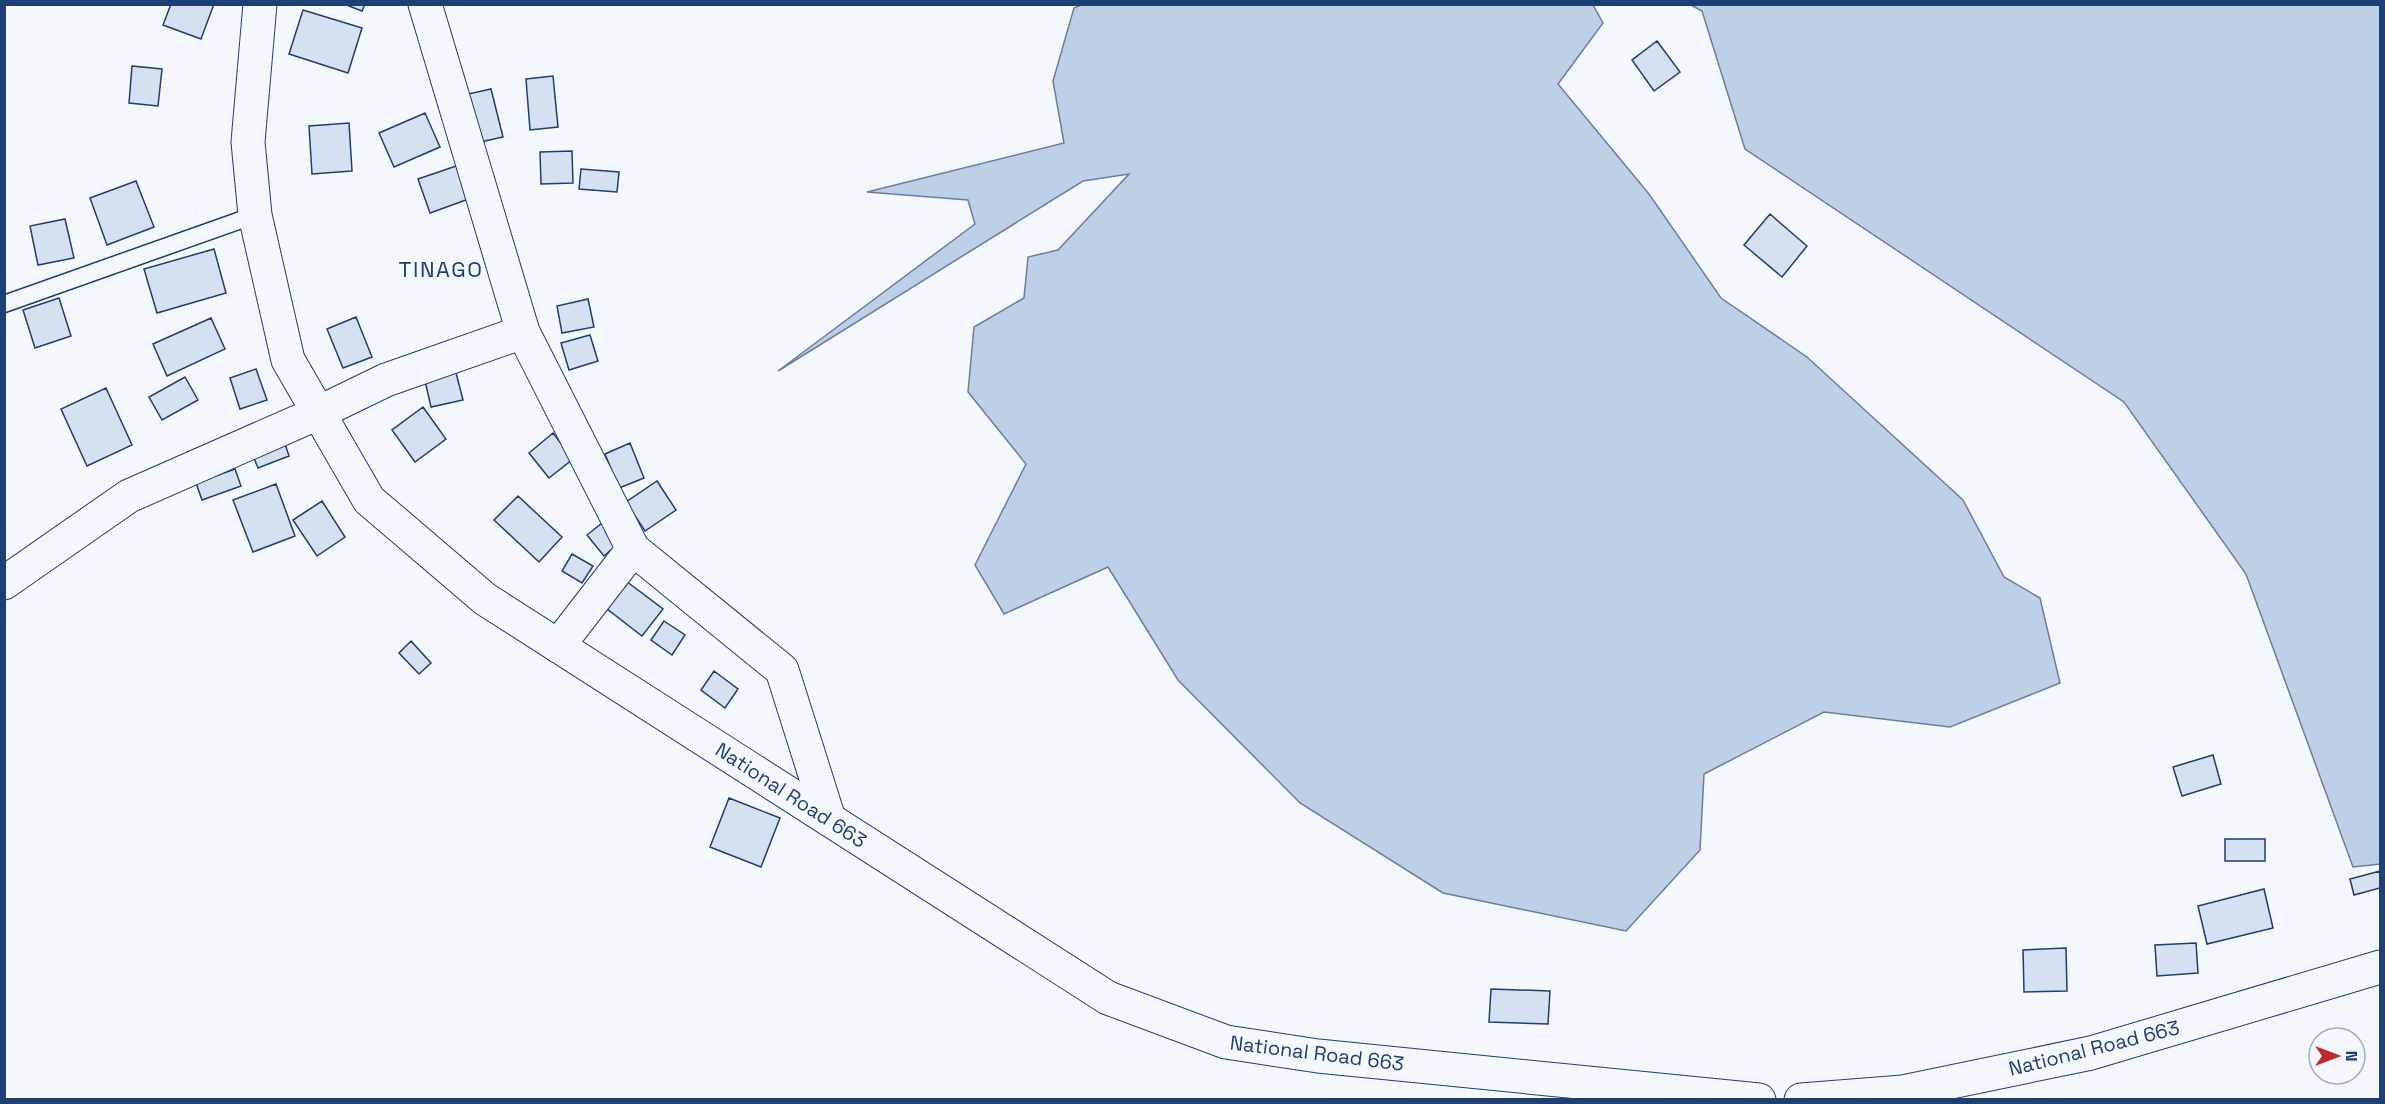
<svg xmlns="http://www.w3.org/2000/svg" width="2385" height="1104" viewBox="0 0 2385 1104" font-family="'Space Grotesk',sans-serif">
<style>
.water{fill:#bed0e5;stroke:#687fa3;stroke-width:1.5}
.building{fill:#d5e0f0;stroke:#1d3f73;stroke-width:1.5}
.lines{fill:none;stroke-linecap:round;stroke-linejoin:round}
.service-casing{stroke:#1d3f73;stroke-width:19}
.minor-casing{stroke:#1d3f73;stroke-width:35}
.primary-casing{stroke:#1d3f73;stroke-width:35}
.service{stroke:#f4f7fb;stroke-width:16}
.minor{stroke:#f4f7fb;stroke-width:33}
.primary{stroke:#f4f7fb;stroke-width:33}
.labels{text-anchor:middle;stroke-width:4.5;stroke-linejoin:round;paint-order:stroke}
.street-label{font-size:20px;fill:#1d3f73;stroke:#f4f7fb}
.quarter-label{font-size:22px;letter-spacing:1.5px;fill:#1d3f73;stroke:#f4f7fb}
</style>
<rect width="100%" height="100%" fill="#f4f7fb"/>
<!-- water -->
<path class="water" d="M 1081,5 L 1593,5 L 1603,23 L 1558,84 L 1649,194 L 1721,298 L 1807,357 L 1963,500 L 2004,577 L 2040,598 L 2060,683 L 1950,727 L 1824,712 L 1704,774 L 1700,850 L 1626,931 L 1443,893 L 1300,803 L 1178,680 L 1108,567 L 1004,614 L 975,565 L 1026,464 L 968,392 L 974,327 L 1024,298 L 1028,257 L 1058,250 L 1129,174 L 1083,181 L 778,371 L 975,224 L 968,200 L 867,192 L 1064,143 L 1053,81 L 1074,8 Z
M 1691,5 L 2380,5 L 2380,864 L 2353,867 L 2246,574 L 2124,402 L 1745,149 L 1702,11 Z"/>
<!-- building -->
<path class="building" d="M 171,4 L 214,4 L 201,39 L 163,25 Z
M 344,4 L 365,4 L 362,11 Z
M 303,10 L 362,28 L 348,73 L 289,54 Z
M 1657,41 L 1680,72 L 1654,91 L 1632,60 Z
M 132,66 L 162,69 L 158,106 L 129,103 Z
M 553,76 L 558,127 L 530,130 L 526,79 Z
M 491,89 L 503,137 L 476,143 L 464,95 Z
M 425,113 L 440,147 L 394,167 L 379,133 Z
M 349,123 L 352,171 L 312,174 L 309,126 Z
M 572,151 L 573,183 L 541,184 L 540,152 Z
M 465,163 L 477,196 L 430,213 L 418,179 Z
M 581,169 L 619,172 L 617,192 L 579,189 Z
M 136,181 L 154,227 L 107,245 L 90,198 Z
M 1770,214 L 1807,246 L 1782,277 L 1744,245 Z
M 65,219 L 74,258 L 38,265 L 30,226 Z
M 214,249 L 226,293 L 157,313 L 144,269 Z
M 59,298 L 71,336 L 35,348 L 23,310 Z
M 588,299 L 594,327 L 562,333 L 557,306 Z
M 356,317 L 372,357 L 343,368 L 327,329 Z
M 211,318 L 225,349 L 167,376 L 153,344 Z
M 590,335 L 598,361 L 569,370 L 561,343 Z
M 454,365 L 463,400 L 431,407 L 423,372 Z
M 256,369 L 267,400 L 240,409 L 230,378 Z
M 185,377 L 198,400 L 162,420 L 149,397 Z
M 106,388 L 132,445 L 87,466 L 61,409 Z
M 423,407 L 446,439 L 415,462 L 392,430 Z
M 553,433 L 573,459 L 549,478 L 529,453 Z
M 284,441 L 289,456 L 258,468 L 252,453 Z
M 630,443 L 644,478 L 619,488 L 605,454 Z
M 235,469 L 241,486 L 202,500 L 196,483 Z
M 657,481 L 676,510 L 645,531 L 626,502 Z
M 276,484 L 295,536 L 253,552 L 233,500 Z
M 518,496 L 562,537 L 539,562 L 494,520 Z
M 322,501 L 345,537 L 317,556 L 293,520 Z
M 602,523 L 619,543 L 604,556 L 587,535 Z
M 572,554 L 593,566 L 582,583 L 562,571 Z
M 622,578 L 663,609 L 642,636 L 602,605 Z
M 664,621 L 685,635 L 672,655 L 651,640 Z
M 411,641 L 431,663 L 419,674 L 399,653 Z
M 714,671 L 738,689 L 725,708 L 701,690 Z
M 2213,755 L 2221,784 L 2182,796 L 2173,767 Z
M 729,798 L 780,818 L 761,867 L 710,847 Z
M 2225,839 L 2265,839 L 2265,861 L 2225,861 Z
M 2380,871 L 2380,888 L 2354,895 L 2350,879 Z
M 2264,889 L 2273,928 L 2207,944 L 2198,906 Z
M 2196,943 L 2198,973 L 2157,976 L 2155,945 Z
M 2066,948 L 2067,991 L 2024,992 L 2023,950 Z
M 1491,989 L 1550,991 L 1548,1024 L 1489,1022 Z"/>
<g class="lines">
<!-- service casing -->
<g class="service-casing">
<path id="service" d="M 4,304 L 255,215"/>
</g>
<!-- minor casing -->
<g class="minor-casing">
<path id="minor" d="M 425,4 L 523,332 L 633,549 L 782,670 L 829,819
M 4,583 L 129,496 L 318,413 L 386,380 L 523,332
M 558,646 L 633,549"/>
</g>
<!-- primary casing -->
<g class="primary-casing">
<path id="primary" d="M 260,4 L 248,142 L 255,215 L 288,360 L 369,500 L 485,599 L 1108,998 L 1226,1042 L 1318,1056 L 1759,1100
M 1801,1100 L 1903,1092 L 2091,1053 L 2380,967"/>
</g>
<!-- service -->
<use href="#service" class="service"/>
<!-- minor -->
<use href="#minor" class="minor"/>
<!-- primary -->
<use href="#primary" class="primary"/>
</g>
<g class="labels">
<!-- street labels -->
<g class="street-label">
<text transform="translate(791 795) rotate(33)" y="7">National Road 663</text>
<text transform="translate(2094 1048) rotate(-14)" y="7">National Road 663</text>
<text transform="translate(1317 1053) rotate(7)" y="7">National Road 663</text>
</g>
<!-- quarter labels -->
<g class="quarter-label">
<text x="441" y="277">TINAGO</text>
</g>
</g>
<!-- border -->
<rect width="2385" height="1104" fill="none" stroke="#1d3f73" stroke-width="12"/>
<!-- north arrow -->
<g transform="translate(2337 1056) rotate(90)"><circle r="28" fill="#f4f7fb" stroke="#9eadc5" stroke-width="1.5"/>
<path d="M0-4.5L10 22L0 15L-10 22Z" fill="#c62828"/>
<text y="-9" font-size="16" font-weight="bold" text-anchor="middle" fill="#1d3f73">N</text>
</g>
</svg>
